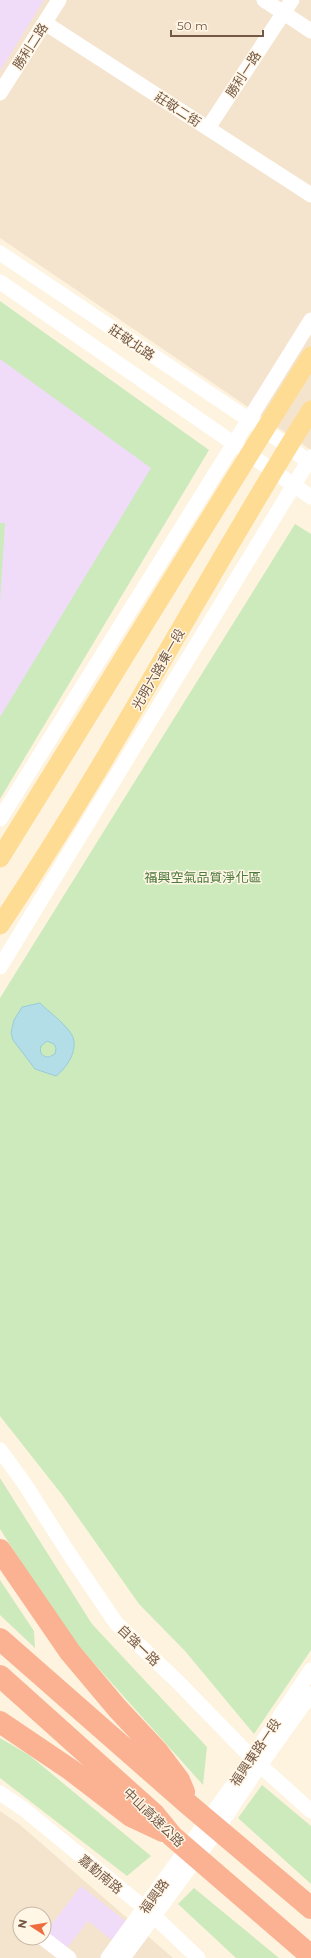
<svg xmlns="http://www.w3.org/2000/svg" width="311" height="1958" viewBox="0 0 311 1958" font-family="Montserrat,'Noto Sans TC',sans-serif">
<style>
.residential{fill:#f5e4cd;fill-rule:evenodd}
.education{fill:#f0dcf9}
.green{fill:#cdeabd}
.water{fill:#b3dde7;stroke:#99ccd9;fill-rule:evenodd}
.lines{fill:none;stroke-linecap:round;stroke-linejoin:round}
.minor{stroke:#fff;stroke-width:15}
.major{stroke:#ffdc94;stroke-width:19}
.highway{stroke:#fab292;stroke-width:22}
.labels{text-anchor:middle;stroke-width:3;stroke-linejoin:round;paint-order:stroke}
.street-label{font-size:13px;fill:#745846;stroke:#fff6e6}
.park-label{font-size:13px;fill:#4c7a3d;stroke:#fff6e6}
</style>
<rect width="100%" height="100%" fill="#fdf3df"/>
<!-- residential -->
<path class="residential" d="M 0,0 L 311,0 L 311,450 L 0,238 Z
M 0,1811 L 19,1824 L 173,1958 L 0,1958 ZM 20,1914 L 44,1914 L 44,1938 L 20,1938 Z"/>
<!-- education -->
<path class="education" d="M 0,0 L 44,0 L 0,71 Z
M 0,332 L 182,461 L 0,770 Z
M 81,1886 L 128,1923 L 114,1942 L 88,1921 L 64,1952 L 44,1934 Z"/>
<!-- green -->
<path class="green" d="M 0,301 L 209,450 L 0,799 L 0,717 L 151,468 L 0,359 Z
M 0,523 L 5,523 L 0,602 Z
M 295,524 L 311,534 L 311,1650 L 254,1734 L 185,1651 L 139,1604 L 63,1496 L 0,1416 L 0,998 Z
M 0,1478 L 92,1624 L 207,1747 L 203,1785 L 66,1632 L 0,1529 Z
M 0,1580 L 34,1631 L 35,1648 L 0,1615 Z
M 0,1738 L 29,1755 L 151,1856 L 127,1876 L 0,1778 Z
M 262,1785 L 311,1826 L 311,1884 L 238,1818 Z
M 194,1888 L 279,1958 L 236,1958 L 178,1904 Z"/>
<!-- water -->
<path class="water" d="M 40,1003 C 49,1012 62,1021 70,1032 C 81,1046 68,1067 56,1076 L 35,1069 L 13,1040 L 11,1033 L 14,1020 L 22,1007 ZM 47,1041 L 54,1044 L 56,1048 L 55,1054 L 49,1057 C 42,1057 39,1053 41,1046 Z"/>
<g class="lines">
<!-- minor -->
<path class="minor" d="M 264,0 L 311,31
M 45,23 L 311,195
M 0,93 L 59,0
M 208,128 L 292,0
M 0,253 L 288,446 L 311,464
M 0,282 L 311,497
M 0,819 L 311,320
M 0,967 L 311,457
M 0,1450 L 24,1483 L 70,1555 L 116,1623 L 177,1681 L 252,1758 L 311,1811
M 0,1793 L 25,1810 L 153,1915 L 198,1958
M 43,1938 L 69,1958
M 108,1958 L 244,1770 L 311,1670
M 123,1958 L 209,1841 L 260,1765 L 311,1694"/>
<!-- major -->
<path class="major" d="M 0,858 C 104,691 206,522 311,356
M 0,925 C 112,759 204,580 311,410"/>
<!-- highway -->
<path class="highway" d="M 0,1550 L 70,1652 L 117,1708 L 158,1752 L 179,1780 L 184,1792
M 0,1639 L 188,1804 L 311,1908
M 0,1676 L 154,1814 L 172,1836 L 311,1956
M 0,1722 L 71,1770 L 131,1816 L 163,1831"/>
</g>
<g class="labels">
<!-- street labels -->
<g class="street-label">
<text transform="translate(30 46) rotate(-57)" y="5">勝利二路</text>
<text transform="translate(243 74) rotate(-57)" y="5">勝利一路</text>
<text transform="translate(178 109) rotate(33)" y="5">莊敬二街</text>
<text transform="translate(132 342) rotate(34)" y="5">莊敬北路</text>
<text transform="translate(158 669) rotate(-60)" y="5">光明六路東一段</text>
<text transform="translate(139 1645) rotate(44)" y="5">自強一路</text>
<text transform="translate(255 1752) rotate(-56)" y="5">福興東路一段</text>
<text transform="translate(154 1817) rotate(44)" y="5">中山高速公路</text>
<text transform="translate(101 1874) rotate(40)" y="5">嘉勤南路</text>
<text transform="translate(154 1896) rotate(-54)" y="5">福興路</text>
</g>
<!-- park labels -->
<g class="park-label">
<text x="203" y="882">福興空氣品質淨化區</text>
</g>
</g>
<!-- north arrow -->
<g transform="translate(32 1926) rotate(282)"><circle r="19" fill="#fff6e6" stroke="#c7b7a6"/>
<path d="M0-3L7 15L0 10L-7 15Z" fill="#ed6d3e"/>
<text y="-6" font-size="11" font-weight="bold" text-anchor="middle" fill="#745846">N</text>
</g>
<!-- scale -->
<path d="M171 30v6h92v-6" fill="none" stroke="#745846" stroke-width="2"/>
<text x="177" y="30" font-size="12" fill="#745846" stroke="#fff6e6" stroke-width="3" paint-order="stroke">50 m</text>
</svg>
